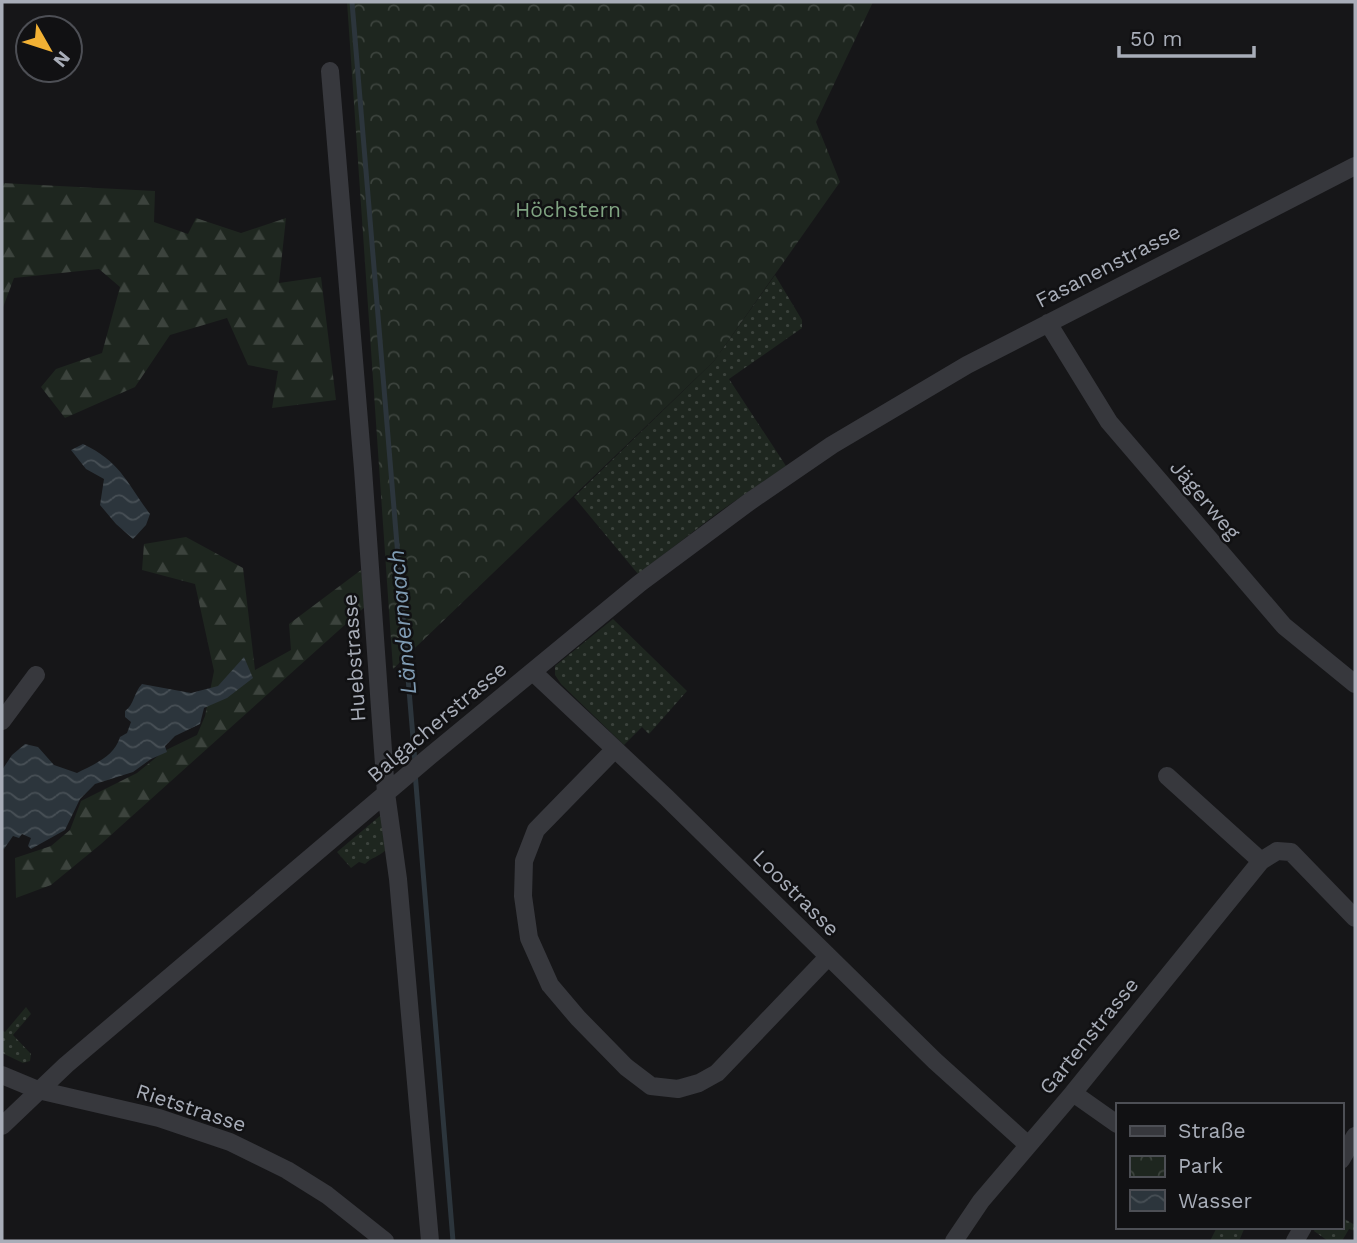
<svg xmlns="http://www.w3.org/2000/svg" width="1357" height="1243" viewBox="0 0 1357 1243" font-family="'Work Sans',sans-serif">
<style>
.grass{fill:url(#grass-dots)}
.forest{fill:url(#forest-firs)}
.park{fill:url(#park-crowns)}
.water{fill:url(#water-waves)}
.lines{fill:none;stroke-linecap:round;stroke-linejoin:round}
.stream{stroke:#2c353c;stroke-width:5}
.minor{stroke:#37383d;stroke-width:18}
.labels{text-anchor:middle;stroke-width:5;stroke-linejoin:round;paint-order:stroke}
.park-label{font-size:21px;fill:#7fa381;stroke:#111113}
.street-label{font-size:21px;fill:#a8adb8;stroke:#111113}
.water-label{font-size:23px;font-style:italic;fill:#7f9bb3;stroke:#111113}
</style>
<defs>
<pattern id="grass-dots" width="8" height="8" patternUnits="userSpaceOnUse" patternTransform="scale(1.75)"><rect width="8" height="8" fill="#1e261f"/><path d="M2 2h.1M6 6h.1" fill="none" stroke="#3c433d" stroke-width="1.8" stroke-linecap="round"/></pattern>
<pattern id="forest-firs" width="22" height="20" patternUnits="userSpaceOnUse" patternTransform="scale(1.75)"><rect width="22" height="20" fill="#1e261f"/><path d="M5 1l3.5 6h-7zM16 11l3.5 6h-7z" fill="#3c433d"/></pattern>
<pattern id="park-crowns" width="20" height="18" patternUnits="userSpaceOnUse" patternTransform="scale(1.75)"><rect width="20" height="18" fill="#1e261f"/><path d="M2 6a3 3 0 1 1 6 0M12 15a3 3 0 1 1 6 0" fill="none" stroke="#3c433d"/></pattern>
<pattern id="water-waves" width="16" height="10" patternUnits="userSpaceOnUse" patternTransform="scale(1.75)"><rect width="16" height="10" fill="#2c353c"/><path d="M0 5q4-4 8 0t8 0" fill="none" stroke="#485056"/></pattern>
</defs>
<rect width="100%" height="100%" fill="#161618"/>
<!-- grass -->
<path class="grass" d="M 775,275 L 802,320 L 802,328 L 729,379 L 786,466 L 719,512 L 638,574 L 574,497 L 714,361 Z
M 613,619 L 687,691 L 649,734 L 642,727 L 624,745 L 561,684 L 555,675 L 555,666 Z
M 381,815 L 386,850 C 377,858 372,857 365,864 L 359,862 L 351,868 L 337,852 Z
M 26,1007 L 31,1014 L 13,1035 L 31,1054 L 30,1061 L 23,1063 L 2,1053 L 2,1030 L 5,1032 Z
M 1341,1217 L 1355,1225 L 1355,1231 L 1349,1229 L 1342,1241 L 1328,1241 L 1314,1231 L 1316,1227 L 1341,1227 Z
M 1217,1227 L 1245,1227 L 1239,1241 L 1210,1241 Z"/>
<!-- forest -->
<path class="forest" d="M 2,183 L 155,191 L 154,222 L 188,234 L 196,218 L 241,233 L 286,218 L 279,283 L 321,277 L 336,400 L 272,408 L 278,371 L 248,365 L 227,318 L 170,335 L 135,387 L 65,418 L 41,387 L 56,369 L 102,353 L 120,287 L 99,269 L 14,278 L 2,310 Z
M 186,537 L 243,568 L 255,670 L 291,650 L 289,624 L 361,570 L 367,605 L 101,844 L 51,885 L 16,898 L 15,858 L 51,846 L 70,830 L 81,801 L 137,773 L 164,751 L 197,735 L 205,716 L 214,671 L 195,584 L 142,570 L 144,544 Z"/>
<!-- park -->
<path class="park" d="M 347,2 L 873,2 L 816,122 L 840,182 L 714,361 L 393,669 Z"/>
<!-- water -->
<path class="water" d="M 83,444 C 121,462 126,482 150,514 L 146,525 L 133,539 L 116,524 L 100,505 L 104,479 L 86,469 L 71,450 Z
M 244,657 L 253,678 L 227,698 L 204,708 L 200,724 L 175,736 L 165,746 L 167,752 L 151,759 L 133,772 L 95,784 L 80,799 L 65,830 L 31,849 L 28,846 L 31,838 L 22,834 L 19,838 L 13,836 L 4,849 L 2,847 L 2,770 L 12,755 L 25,744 L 38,747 L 54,765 L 77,773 C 94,764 114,757 120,737 L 127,733 L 131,722 L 125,717 L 125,711 C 134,705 134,692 142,684 L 191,693 L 218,686 Z"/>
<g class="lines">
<!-- stream -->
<path class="stream" d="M 352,2 L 415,762
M 415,772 L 453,1241"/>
<!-- minor -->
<path class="minor" d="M 330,71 L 363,469 L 386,793 L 398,879 L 430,1241
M 1048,323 L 1109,422 L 1284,626 L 1355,684
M 533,672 L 666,797 L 935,1061 L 1028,1145
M 2,721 L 36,675
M 615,749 L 536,830 L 524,861 L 523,896 L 529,938 L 550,985 L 578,1018 L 626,1067 L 651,1086 L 678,1089 L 699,1083 L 717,1073 L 828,957
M 1167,776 L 1261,861
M 2,1075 L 38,1090 L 159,1118 L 230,1142 L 287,1170 L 327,1195 L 385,1241
M 1073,1093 L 1117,1124
M 2,1126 L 66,1065 L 430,756 L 640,583 L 749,502 L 832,445 L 967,365 L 1355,166
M 1341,1160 L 1355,1136
M 954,1241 L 981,1201 L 1073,1093 L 1261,861 L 1277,851 L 1291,852 L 1355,918
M 1295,1241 L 1303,1227"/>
</g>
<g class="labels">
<!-- park labels -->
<g class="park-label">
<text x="568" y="217">Höchstern</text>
</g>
<!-- street labels -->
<g class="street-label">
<text transform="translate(1108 266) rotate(-27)" y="7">Fasanenstrasse</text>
<text transform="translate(1205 500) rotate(50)" y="7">Jägerweg</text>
<text transform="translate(354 658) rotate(-94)" y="7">Huebstrasse</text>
<text transform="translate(437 722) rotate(-40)" y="7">Balgacherstrasse</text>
<text transform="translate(796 893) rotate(45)" y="7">Loostrasse</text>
<text transform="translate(1089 1036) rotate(-51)" y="7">Gartenstrasse</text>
<text transform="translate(191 1108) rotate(18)" y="7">Rietstrasse</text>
</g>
<!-- water labels -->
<g class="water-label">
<text transform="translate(402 622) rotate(-95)" y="8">Ländernaach</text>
</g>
</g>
<!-- border -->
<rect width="1357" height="1243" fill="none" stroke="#a8adb8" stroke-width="7"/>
<!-- legend -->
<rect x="1116" y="1103" width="228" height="126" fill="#111113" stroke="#4d4f55" stroke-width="2"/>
<rect x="1130" y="1126" width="35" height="10" fill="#37383d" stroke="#4d4f55" stroke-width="2"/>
<text x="1178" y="1138" font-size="21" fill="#a8adb8">Straße</text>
<rect x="1130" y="1156" width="35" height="21" fill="url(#park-crowns)" stroke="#4d4f55" stroke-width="2"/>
<text x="1178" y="1173" font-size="21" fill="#a8adb8">Park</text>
<rect x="1130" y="1190" width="35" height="21" fill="url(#water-waves)" stroke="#4d4f55" stroke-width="2"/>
<text x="1178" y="1208" font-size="21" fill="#a8adb8">Wasser</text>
<!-- north arrow -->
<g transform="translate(49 49) rotate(129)"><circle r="33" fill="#111113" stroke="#4d4f55" stroke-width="2"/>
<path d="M0-5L12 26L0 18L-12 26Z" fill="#f2b134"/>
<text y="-10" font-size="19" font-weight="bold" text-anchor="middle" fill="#a8adb8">N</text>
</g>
<!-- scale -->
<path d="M1119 46v10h135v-10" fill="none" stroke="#a8adb8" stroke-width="3.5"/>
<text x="1130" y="46" font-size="21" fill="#a8adb8" stroke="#111113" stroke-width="5" paint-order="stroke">50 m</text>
</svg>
